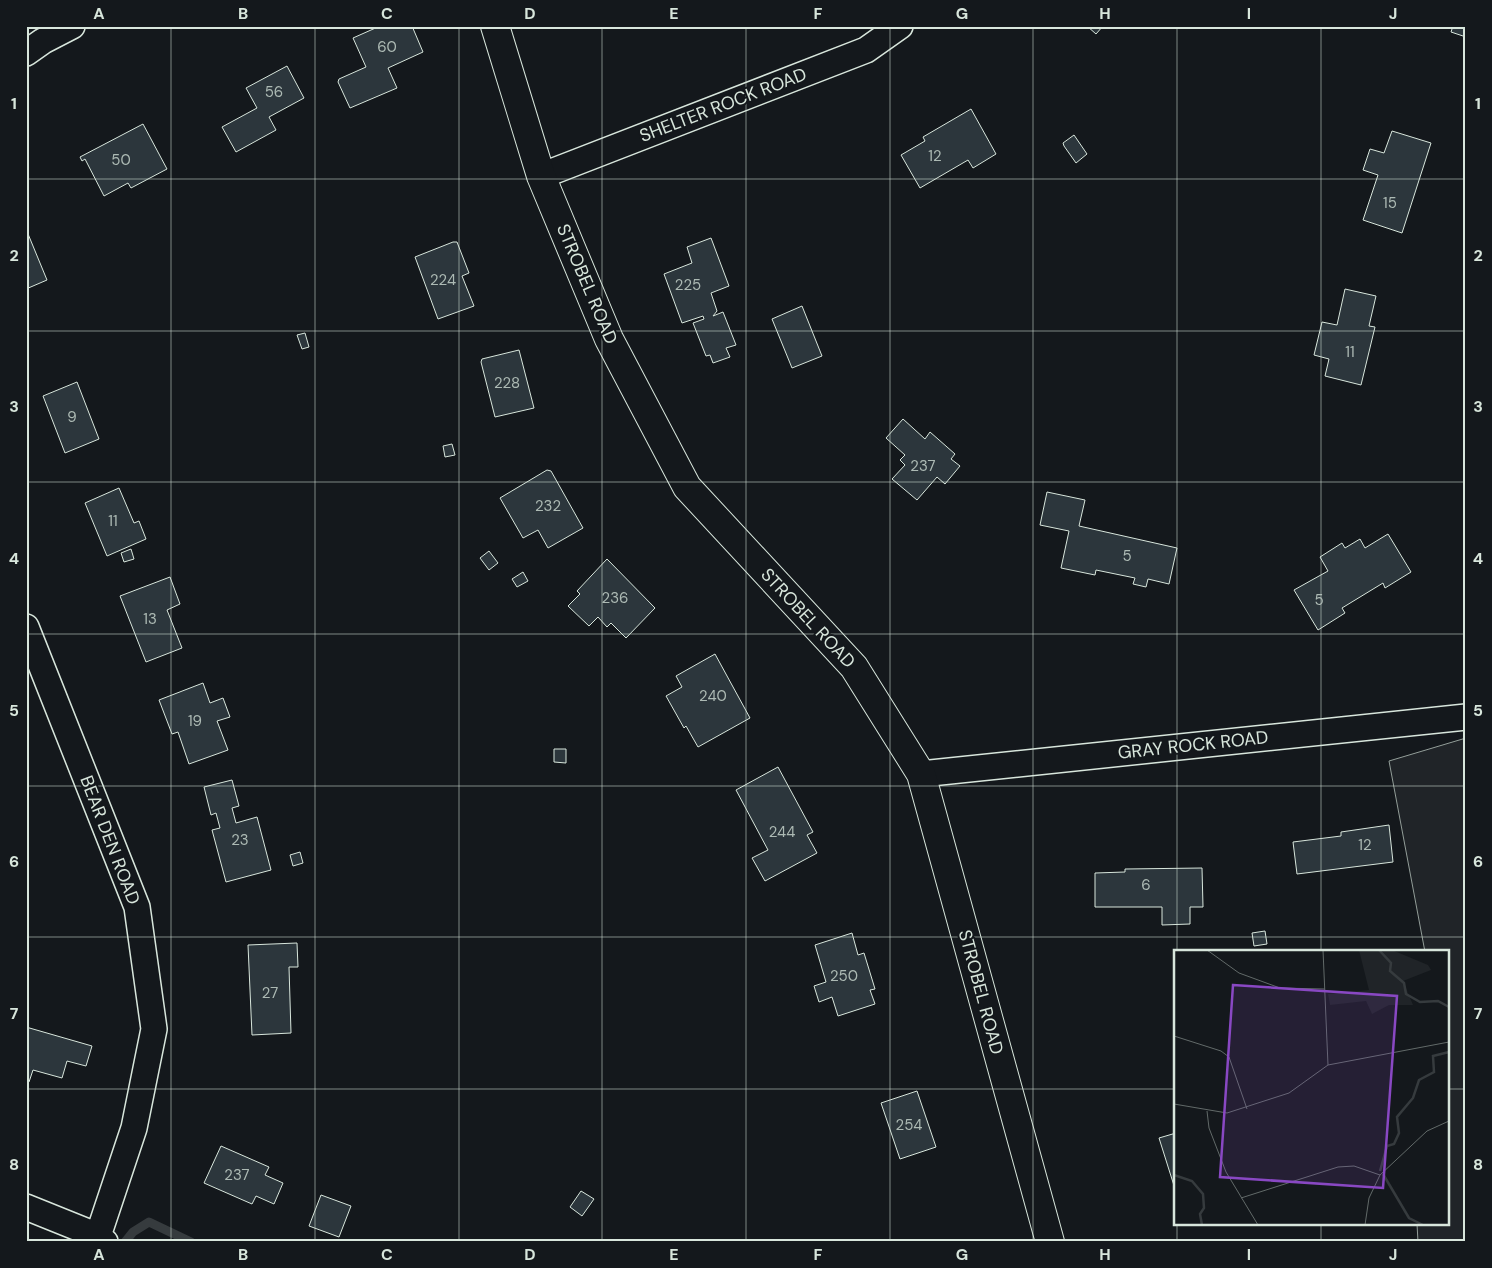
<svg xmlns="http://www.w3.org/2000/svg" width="1492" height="1268" viewBox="0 0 1492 1268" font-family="'DM Sans',sans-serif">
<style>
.green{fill:#202428;stroke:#939e99}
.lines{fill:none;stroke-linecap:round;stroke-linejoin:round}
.stream{stroke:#363b3e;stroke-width:9}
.building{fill:#2c363c;stroke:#d8e6dc}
.street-casing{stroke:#d8e6dc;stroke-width:28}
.secondary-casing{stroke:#d8e6dc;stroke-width:30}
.street{stroke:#14181c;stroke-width:25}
.secondary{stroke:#14181c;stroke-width:28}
.grid{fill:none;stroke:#d8e6dc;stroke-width:1;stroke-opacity:0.55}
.labels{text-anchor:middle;stroke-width:4;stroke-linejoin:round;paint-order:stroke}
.number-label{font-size:15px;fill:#adbab4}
.street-label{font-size:18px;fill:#d8e6dc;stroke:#14181c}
.inset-river{fill:none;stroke:#363b3e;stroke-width:2.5}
.inset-road{fill:none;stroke:#626a69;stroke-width:1}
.view{fill:#8948c3;fill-opacity:0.15;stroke:#8948c3;stroke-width:2.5}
.inset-edge{fill:none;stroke:#d8e6dc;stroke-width:2.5}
.neatline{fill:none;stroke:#d8e6dc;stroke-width:2}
.grid-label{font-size:16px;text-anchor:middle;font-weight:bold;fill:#d8e6dc}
</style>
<rect width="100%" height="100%" fill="#14181c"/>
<!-- green -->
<path class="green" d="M 1466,738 L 1466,1242 L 1418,1242 L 1417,1224 L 1448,1224 L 1448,952 L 1425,952 L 1389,761 Z"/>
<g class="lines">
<!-- stream -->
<path class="stream" d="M 125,1242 L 133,1232 L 149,1222 L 191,1242"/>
</g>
<!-- building -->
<path class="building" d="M 380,26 L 412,26 L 423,52 L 388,68 L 397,88 L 350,108 L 338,82 L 339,79 L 366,67 L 353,38 Z
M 1087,26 L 1103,26 L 1096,34 Z
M 1453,26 L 1466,26 L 1466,37 L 1451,32 Z
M 287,66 L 304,98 L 269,117 L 276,130 L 236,152 L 222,127 L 257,108 L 246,88 Z
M 971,109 L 996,154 L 973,168 L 968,160 L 920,188 L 901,155 L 925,141 L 923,137 Z
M 143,124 L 167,169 L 131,188 L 128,183 L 104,196 L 85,159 L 82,161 L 80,157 Z
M 1392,131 L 1431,143 L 1402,233 L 1363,220 L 1378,175 L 1363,170 L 1370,149 L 1384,153 Z
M 1074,135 L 1087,154 L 1076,163 L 1064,146 L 1063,143 Z
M 26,229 L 47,280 L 26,289 Z
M 711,238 L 729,286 L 711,293 L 717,311 L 713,316 L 723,312 L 736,345 L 726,348 L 730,357 L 713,363 L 710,355 L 706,356 L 693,323 L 704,319 L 703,316 L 682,323 L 664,274 L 692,263 L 687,247 Z
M 453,242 L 457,242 L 469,273 L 462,276 L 474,306 L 438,319 L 415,257 Z
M 1345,289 L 1376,296 L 1369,326 L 1375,327 L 1361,385 L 1325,376 L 1329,359 L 1314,355 L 1322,322 L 1337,325 Z
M 802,306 L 822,356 L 792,368 L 772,319 Z
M 305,333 L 309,347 L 302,349 L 297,335 Z
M 519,350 L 534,408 L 495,417 L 481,362 L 482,359 Z
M 77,382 L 99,439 L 65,453 L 43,396 Z
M 903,419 L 925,439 L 930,432 L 955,454 L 951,459 L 960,466 L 945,484 L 937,477 L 917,500 L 892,479 L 905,465 L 900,460 L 905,455 L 886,438 Z
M 452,444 L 455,455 L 445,457 L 443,446 Z
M 547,470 L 551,471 L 583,528 L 548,548 L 538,530 L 523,538 L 500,498 Z
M 119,488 L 134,523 L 139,521 L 146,539 L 107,556 L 85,503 Z
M 1047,492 L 1085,500 L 1079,526 L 1177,548 L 1169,584 L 1148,579 L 1146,587 L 1133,584 L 1135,578 L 1096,570 L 1095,575 L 1061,568 L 1069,531 L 1040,525 Z
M 1388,534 L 1411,572 L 1385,588 L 1383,583 L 1342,608 L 1345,613 L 1318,630 L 1294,590 L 1328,571 L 1320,557 L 1342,543 L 1345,548 L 1360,539 L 1365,548 Z
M 131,549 L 134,559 L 124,562 L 121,553 Z
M 489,551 L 498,563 L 489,570 L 480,558 Z
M 607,559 L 655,608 L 626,638 L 611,623 L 607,627 L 598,617 L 589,626 L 568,606 L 580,594 L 577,591 Z
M 523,572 L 528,581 L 517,587 L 512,579 Z
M 170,577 L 180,604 L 167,610 L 182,648 L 146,662 L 120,596 Z
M 715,654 L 750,718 L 698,747 L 686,726 L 684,728 L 666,696 L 682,687 L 676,676 Z
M 203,683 L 210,703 L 223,698 L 230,717 L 217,721 L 228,750 L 189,764 L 178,732 L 172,734 L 159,700 Z
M 554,749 L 566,749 L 566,763 L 554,762 Z
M 778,767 L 813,832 L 807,835 L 817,853 L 765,881 L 752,858 L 768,850 L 736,790 Z
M 232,780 L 239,806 L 232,808 L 236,823 L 257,817 L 271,870 L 226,882 L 212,830 L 220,828 L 216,813 L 211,815 L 204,787 Z
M 1389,825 L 1393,862 L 1297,874 L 1293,842 L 1341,836 L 1341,832 Z
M 300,852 L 303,863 L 293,866 L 290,855 Z
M 1202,868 L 1203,907 L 1190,907 L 1190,924 L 1162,925 L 1162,907 L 1095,907 L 1095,873 L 1125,872 L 1125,869 Z
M 1265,931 L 1267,944 L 1254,946 L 1252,933 Z
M 852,933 L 858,955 L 864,953 L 875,989 L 870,990 L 875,1004 L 838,1016 L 832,997 L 819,1002 L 814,986 L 826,982 L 815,945 Z
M 297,943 L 298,967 L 289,967 L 291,1033 L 252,1035 L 248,945 Z
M 26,1027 L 92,1046 L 86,1066 L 67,1061 L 62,1078 L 33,1070 L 29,1082 L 26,1081 Z
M 917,1091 L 936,1147 L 900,1159 L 881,1103 Z
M 1176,1133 L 1176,1192 L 1159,1138 Z
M 221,1146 L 269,1167 L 265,1175 L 283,1183 L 274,1204 L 256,1196 L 252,1204 L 204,1183 Z
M 581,1191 L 594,1199 L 582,1216 L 570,1207 Z
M 321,1195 L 351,1206 L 339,1237 L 309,1226 Z"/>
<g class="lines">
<!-- street casing -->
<g class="street-casing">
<path id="street" d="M 26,53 L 43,41 L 72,26
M 541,176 L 866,50 L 900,26
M 26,627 L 137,907 L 154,1029 L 134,1128 L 98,1236
M 921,774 L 1466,717
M 26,1207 L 98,1236 L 105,1242"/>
</g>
<!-- secondary casing -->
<g class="secondary-casing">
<path id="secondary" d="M 495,26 L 541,176 L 609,339 L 687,487 L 854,667 L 921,774 L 1050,1242"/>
</g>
<!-- street -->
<use href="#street" class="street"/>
<!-- secondary -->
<use href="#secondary" class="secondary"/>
</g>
<!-- grid -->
<path class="grid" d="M 171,26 L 171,1242M 315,26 L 315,1242M 459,26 L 459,1242M 602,26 L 602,1242M 746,26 L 746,1242M 890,26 L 890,1242M 1033,26 L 1033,1242M 1177,26 L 1177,952M 1321,26 L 1321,952M 26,179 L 1466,179M 26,331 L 1466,331M 26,482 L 1466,482M 26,634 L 1466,634M 26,786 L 1466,786M 26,937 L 1466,937M 26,1089 L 1176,1089M 1448,1089 L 1466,1089M 1177,1224 L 1177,1242M 1321,1224 L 1321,1242"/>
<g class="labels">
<!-- number labels -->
<g class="number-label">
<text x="387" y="52">60</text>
<text x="274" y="97">56</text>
<text x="935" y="161">12</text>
<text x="121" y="165">50</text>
<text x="1390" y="208">15</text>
<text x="443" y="285">224</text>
<text x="688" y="290">225</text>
<text x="1350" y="357">11</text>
<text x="507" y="388">228</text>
<text x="72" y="422">9</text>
<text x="923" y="471">237</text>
<text x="548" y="511">232</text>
<text x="113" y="526">11</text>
<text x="1127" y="561">5</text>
<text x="615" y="603">236</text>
<text x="1319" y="605">5</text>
<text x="150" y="624">13</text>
<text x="713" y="701">240</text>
<text x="195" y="726">19</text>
<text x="782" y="837">244</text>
<text x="240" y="845">23</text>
<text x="1365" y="850">12</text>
<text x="1146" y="890">6</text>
<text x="844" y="981">250</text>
<text x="270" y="998">27</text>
<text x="909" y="1130">254</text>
<text x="237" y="1180">237</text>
</g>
<!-- street labels -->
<g class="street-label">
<text transform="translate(723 105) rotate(-21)" y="6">SHELTER ROCK ROAD</text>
<text transform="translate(587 284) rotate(67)" y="6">STROBEL ROAD</text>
<text transform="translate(808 618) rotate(47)" y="6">STROBEL ROAD</text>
<text transform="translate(1193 745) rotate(-6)" y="6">GRAY ROCK ROAD</text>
<text transform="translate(110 840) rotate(69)" y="6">BEAR DEN ROAD</text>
<text transform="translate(981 992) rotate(75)" y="6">STROBEL ROAD</text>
</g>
</g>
<!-- overview -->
<g transform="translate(1174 950)">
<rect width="275" height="275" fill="#14181c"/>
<path d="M 185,0 L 218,0 L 254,15 L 257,20 L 229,31 L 239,55 L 215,55 L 198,64 L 192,51 L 156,55 L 154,44 L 195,40 Z" fill="#202428"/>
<path class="inset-river" d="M 205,0 L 217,13 L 216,21 L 230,33 L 232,44 L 246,52 L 264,51 L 275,57M 206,221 L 213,196 L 220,194 L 225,183 L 223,167 L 239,148 L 245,130 L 260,122 L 259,106 L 275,102M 209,224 L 235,268 L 249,275M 0,225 L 18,231 L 29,244 L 30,258 L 26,264 L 28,275"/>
<path class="inset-road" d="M 33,0 L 65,23 L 106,38 L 151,39M 149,0 L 154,115M 0,86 L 47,101 L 55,107 L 73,159M 0,154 L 53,163 L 115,143 L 154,115 L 275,92M 33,161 L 35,178 L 52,222 L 84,275M 67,248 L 164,217 L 180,216 L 206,225M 191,275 L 195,248 L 206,225 L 253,181 L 275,171"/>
<path class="view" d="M 59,35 L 223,46 L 209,238 L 46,227 Z"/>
<rect width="275" height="275" class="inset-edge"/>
</g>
<!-- border -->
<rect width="1492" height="1268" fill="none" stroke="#14181c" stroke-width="55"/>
<rect x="28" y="28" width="1436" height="1212" class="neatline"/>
<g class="grid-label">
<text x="99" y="19">A</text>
<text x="243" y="19">B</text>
<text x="387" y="19">C</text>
<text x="530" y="19">D</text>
<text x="674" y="19">E</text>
<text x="818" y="19">F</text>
<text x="962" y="19">G</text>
<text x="1105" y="19">H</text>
<text x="1249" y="19">I</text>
<text x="1393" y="19">J</text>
<text x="14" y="109">1</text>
<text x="1478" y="109">1</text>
<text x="14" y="261">2</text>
<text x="1478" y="261">2</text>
<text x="14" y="412">3</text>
<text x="1478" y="412">3</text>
<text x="14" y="564">4</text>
<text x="1478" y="564">4</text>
<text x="14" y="716">5</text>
<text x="1478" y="716">5</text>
<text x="14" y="867">6</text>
<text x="1478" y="867">6</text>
<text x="14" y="1019">7</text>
<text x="1478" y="1019">7</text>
<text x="14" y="1170">8</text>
<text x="1478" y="1170">8</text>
<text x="99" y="1260">A</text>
<text x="243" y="1260">B</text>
<text x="387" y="1260">C</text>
<text x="530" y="1260">D</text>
<text x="674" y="1260">E</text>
<text x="818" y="1260">F</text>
<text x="962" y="1260">G</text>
<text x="1105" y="1260">H</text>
<text x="1249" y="1260">I</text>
<text x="1393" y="1260">J</text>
</g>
</svg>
